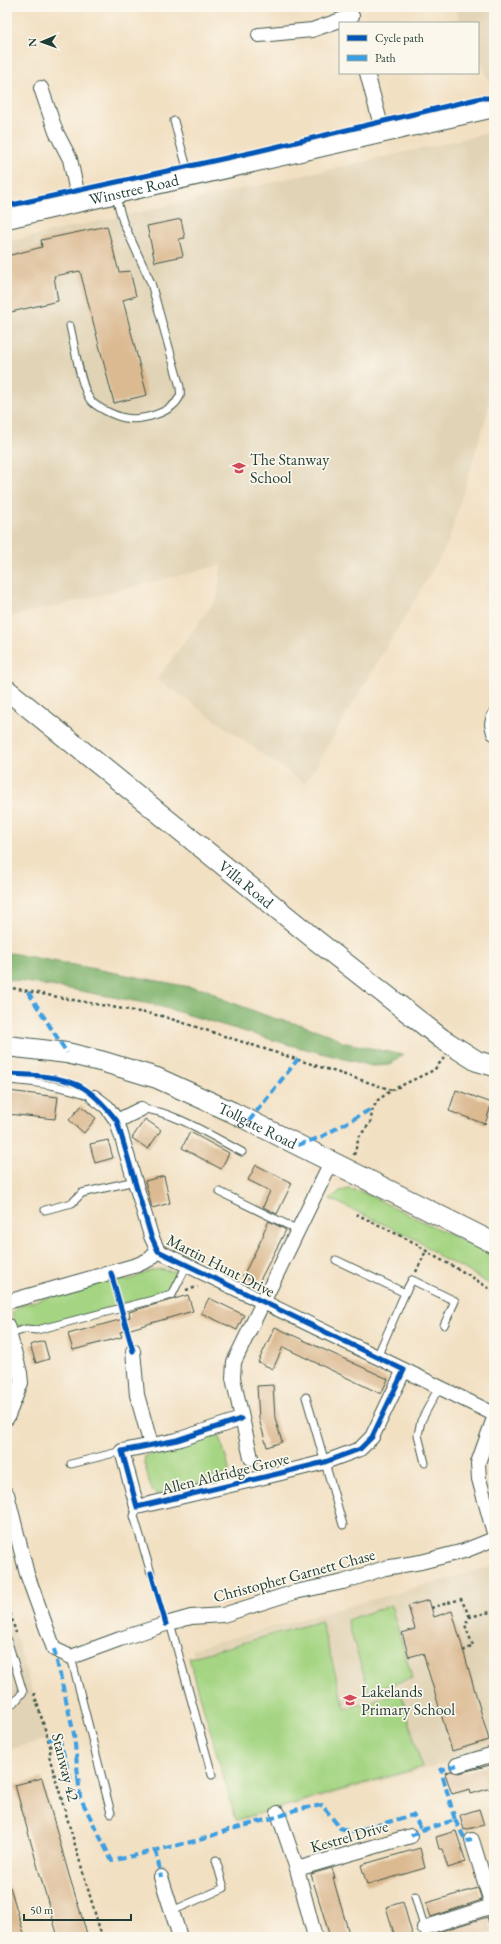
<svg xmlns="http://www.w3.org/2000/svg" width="501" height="1944" viewBox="0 0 501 1944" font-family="'EB Garamond',serif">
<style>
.built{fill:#e1d3b5}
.green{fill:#a5d583;stroke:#62895c}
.forest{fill:#84b671;stroke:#527a52}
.building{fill:#dbb991}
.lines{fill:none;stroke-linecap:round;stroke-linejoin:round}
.lane-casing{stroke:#3f5549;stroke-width:9}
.street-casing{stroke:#3f5549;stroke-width:16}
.secondary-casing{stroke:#3f5549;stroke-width:22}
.path{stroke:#3f5549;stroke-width:2.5;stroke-dasharray:3 3;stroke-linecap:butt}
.lane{stroke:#fff;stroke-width:7}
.street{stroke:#fff;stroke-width:14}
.secondary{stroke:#fff;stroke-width:20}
.quiet{stroke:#3c9ee2;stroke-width:4;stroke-dasharray:8 4;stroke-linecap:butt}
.cycleway-casing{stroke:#fbf7ec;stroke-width:8}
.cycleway{stroke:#0057b8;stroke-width:5}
.labels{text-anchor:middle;stroke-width:3.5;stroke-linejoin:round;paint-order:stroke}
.street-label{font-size:16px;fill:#1f3d34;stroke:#fbf7ec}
.poi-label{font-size:16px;fill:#1f3d34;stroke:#fbf7ec;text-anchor:start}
</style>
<rect width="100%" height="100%" fill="#fbf7ec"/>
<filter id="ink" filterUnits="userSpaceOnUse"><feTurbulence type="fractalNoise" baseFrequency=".025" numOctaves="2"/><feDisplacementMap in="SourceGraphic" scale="8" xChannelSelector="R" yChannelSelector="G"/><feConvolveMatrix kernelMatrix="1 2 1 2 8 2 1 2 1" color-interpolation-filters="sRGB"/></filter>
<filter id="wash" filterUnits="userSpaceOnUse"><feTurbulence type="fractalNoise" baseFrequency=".012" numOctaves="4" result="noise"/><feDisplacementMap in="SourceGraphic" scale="16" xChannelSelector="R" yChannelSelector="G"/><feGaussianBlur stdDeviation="0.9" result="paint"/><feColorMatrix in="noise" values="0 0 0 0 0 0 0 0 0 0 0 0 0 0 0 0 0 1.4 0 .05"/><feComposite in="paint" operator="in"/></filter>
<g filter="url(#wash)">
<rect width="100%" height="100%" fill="#f2e0c3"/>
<!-- built -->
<path class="built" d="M 454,7 L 494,7 L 494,91 L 478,58 L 478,23 L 461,23 Z
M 494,132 L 494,391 L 447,545 L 305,784 L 157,679 L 217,598 L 221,565 L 7,618 L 7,242 Z
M 494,1566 L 494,1750 L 238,1822 L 192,1649 Z
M 7,1605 L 46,1739 L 7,1750 Z"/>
<!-- green -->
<path class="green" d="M 349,1189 L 360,1191 L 494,1256 L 494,1287 L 463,1268 L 443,1259 L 417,1240 L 330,1199 L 340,1191 Z
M 159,1269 L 177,1272 L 169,1287 L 161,1293 L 41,1327 L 28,1324 L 15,1327 L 12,1313 L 20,1305 L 95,1285 L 103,1277 L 108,1276 L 109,1282 C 117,1279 124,1281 131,1279 C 141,1276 148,1270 159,1269 Z
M 216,1435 L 220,1436 L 229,1469 L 228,1474 L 162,1494 L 155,1494 L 152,1491 L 144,1463 L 145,1456 Z
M 494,1444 L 494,1486 L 488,1461 Z
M 391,1605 L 412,1678 L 369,1691 L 347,1620 Z
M 321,1621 L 345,1709 L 401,1692 L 422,1767 L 236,1820 L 189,1658 Z"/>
<!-- forest -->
<path class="forest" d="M 11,953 L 200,989 L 206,989 L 225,1000 L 273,1018 L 302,1025 L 331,1035 L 342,1042 L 403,1055 L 390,1065 L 372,1066 L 290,1045 L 155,1005 L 81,991 L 7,979 L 7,954 Z"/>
<g id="blocks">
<!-- building -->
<path class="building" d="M 181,219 L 185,238 L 179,239 L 183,256 L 155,262 L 147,226 Z
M 107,226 L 119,272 L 130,271 L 136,296 L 123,300 L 147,395 L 114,403 L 80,271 L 54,276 L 58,301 L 7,313 L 7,256 L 42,247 L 41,240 Z
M 456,1090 L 492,1103 L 485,1124 L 449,1111 Z
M 8,1091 L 58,1097 L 55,1119 L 7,1114 Z
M 81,1106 L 96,1118 L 84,1133 L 69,1120 Z
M 145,1119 L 161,1130 L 148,1149 L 132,1138 Z
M 190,1132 L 229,1153 L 221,1169 L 182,1148 Z
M 108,1140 L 113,1158 L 95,1163 L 90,1144 Z
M 256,1165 L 292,1183 L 277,1214 L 263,1207 L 270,1191 L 248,1180 Z
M 164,1176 L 170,1203 L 152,1208 L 145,1181 Z
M 269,1221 L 286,1230 L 258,1284 L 243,1276 L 264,1234 L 263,1233 Z
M 188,1295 L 193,1311 L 120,1332 L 122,1337 L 73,1350 L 68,1334 L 130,1317 L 129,1312 Z
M 209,1298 L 244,1315 L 237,1330 L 201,1313 Z
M 275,1327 L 388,1379 L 381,1394 L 283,1347 L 273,1369 L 258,1362 Z
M 44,1341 L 49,1359 L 36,1363 L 30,1345 Z
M 273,1385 L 275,1418 L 282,1442 L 267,1447 L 259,1419 L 257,1386 Z
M 429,1600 L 434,1617 L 452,1611 L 489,1740 L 452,1751 L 423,1653 L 409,1657 L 402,1633 L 415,1629 L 408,1606 Z
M 494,1764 L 494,1787 L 471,1794 L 470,1789 L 452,1794 L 445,1773 L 451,1771 L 459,1773 Z
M 42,1778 L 69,1875 L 88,1937 L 58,1937 L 38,1868 L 15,1785 Z
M 479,1809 L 484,1825 L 464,1830 L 460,1815 Z
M 456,1831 L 466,1862 L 448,1868 L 442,1849 L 439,1849 L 436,1837 Z
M 420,1848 L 425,1868 L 367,1885 L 361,1865 Z
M 332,1868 L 335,1878 L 333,1878 L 350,1937 L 330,1937 L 311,1874 Z
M 10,1887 L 25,1937 L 7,1937 L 7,1888 Z
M 478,1888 L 482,1900 L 431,1917 L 426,1903 Z
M 403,1902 L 413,1937 L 395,1937 L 386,1907 Z
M 487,1917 L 492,1932 L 476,1937 L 440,1937 L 438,1932 Z"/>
</g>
</g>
<g filter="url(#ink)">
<use href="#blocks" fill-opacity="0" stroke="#3f5549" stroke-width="1"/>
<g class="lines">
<!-- lane casing -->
<g class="lane-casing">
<path id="lane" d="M 174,121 L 189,175
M 70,326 C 74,342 81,392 92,402 C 100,409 115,416 125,418 C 141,421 173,413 180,396 C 181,394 180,390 180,387 L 151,283 L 123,222 L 115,194
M 7,1080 C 38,1082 65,1086 94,1097
M 141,1109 C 172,1110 213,1137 242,1152
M 220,1192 L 298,1230
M 45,1210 L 72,1203 L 82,1193 L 135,1181
M 336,1260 L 405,1293 L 377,1357
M 405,1293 L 412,1280 L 455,1301 L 444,1325
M 10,1334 L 26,1329 L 37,1330 L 172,1295 L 187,1265
M 306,1397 L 343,1525
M 425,1463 L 418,1435 L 421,1421 L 439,1387
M 71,1464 L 122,1451
M 137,1507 L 134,1516 L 151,1573
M 170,1623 L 212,1775
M 7,1639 L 23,1692 L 15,1702 L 7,1706
M 71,1657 L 111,1813
M 415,1896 L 427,1937
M 172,1911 L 224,1888 L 216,1860"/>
</g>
<!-- street casing -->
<g class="street-casing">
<path id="street" d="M 259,35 L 312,30 L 352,16
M 367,73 L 383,133
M 41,88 L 56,132 L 70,159 L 79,202
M 494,716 L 492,724 L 494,733
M 94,1097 L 107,1107 L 117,1121 L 151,1236 L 158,1251 L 404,1370 L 372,1437 L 360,1449 L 325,1462 L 277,1474 L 137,1507 L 122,1451 L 177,1440 L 241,1419
M 117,1121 L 141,1109
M 7,1302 L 137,1265 L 150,1259 L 158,1251
M 7,1325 L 20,1373 L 21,1383 L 7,1418
M 133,1351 L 137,1395 L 151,1445
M 404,1370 L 494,1414
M 494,1418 L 478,1463 L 479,1479 L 494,1533
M 251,1458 L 233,1378 L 234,1362 L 331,1162
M 7,1494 L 27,1574 L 54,1649 L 71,1657 L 120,1639 L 166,1624 L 191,1617 L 223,1615 L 295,1592 L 343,1582 L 385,1568 L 421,1562 L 464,1551 L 494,1539
M 457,1765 L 494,1754
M 278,1813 L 297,1869 L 315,1937
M 472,1840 L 494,1912
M 297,1869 L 411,1836
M 161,1877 L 180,1937
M 424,1928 L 492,1906"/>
</g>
<!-- secondary casing -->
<g class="secondary-casing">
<g id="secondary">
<path id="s1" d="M 7,218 L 494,107"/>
<path id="s2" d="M 7,690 L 317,941 L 442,1039 L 477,1061 L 494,1066"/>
<path id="s3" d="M 7,1046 L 67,1053 L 104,1062 L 157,1078 L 232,1112 L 494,1243"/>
</g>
</g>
<!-- path -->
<path class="path" d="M 7,987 L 68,999 L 162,1016 L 392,1090
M 354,1155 L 359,1137 L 370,1123 L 373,1108 L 378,1100 L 392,1090 L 434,1070 L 444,1058
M 356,1214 L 415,1243 L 432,1255 L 469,1275 L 494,1292
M 416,1272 L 426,1251
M 186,1290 L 198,1287
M 7,1602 L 16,1633
M 431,1608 L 461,1599 L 470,1617
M 463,1651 L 473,1646 L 465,1625 L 470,1617 L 494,1611
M 34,1693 L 51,1749 L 49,1756 L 102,1937"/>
<!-- lane -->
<use href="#lane" class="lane"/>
<!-- street -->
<use href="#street" class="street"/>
<!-- secondary -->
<use href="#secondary" class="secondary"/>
<!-- quiet -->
<path class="quiet" d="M 28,992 L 67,1053
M 249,1121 L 298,1059
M 298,1145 L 321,1137 L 373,1108
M 54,1649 L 74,1734 L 80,1797 L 112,1861 L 203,1839 L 225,1831 L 280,1816 L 295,1810 L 322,1805 L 340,1828 L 353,1832 L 413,1815 L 422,1830
M 48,1740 L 59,1737 L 70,1778 L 78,1777
M 455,1820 L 466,1841 L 472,1840
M 411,1836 L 422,1830 L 455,1820 L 441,1770 L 457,1765
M 156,1850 L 161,1877"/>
<!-- cycleway casing -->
<g class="cycleway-casing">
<path id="cycleway" d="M 7,206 L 254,152 L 481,98 L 494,98
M 7,1074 C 29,1075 57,1075 78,1085 C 93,1092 107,1108 117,1121 L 151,1236 L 158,1251 L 404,1370 L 372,1437 L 360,1449 L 325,1462 L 277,1474 L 137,1507 L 122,1451 L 177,1440 L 241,1419
M 111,1273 L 133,1351
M 151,1573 L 166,1624"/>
</g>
<!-- cycleway -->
<use href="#cycleway" class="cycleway"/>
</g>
</g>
<!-- icons -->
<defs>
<g id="school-bare" transform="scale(1.08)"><path d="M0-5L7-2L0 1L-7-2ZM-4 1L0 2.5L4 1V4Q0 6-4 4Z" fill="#d1495b" stroke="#fbf7ec" stroke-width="2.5" paint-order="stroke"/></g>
</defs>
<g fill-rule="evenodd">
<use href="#school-bare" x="239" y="468"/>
<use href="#school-bare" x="350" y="1700"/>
</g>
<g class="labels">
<!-- street labels -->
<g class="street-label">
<text dy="6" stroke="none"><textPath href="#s1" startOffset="130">Winstree Road</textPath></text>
<text dy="6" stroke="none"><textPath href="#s2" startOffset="308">Villa Road</textPath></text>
<text dy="6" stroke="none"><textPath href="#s3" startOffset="265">Tollgate Road</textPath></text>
<text transform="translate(221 1265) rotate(27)" y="6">Martin Hunt Drive</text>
<text transform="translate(225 1473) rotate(-14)" y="6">Allen Aldridge Grove</text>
<text transform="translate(294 1575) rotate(-15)" y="6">Christopher Garnett Chase</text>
<text transform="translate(66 1767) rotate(76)" y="6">Stanway 42</text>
<text transform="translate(349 1836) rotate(-16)" y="6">Kestrel Drive</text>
</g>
<!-- poi labels -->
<g class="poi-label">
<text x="250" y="465">The Stanway<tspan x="250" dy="18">School</tspan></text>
<text x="361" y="1697">Lakelands<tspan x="361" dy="18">Primary School</tspan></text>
</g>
</g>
<!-- margin -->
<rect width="501" height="1944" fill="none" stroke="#fbf7ec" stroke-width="24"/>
<!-- legend -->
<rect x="339" y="22" width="140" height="52" fill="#fbf7ec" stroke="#a3ada2"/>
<rect x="347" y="35" width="20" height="6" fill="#0057b8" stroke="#a3ada2"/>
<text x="375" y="42" font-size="12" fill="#1f3d34">Cycle path</text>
<rect x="347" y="55" width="20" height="6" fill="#3c9ee2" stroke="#a3ada2"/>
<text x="375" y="62" font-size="12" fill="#1f3d34">Path</text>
<!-- north arrow -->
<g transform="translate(42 42) rotate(268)" stroke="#fbf7ec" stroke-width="3" paint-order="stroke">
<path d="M0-3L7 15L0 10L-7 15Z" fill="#1f3d34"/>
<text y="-6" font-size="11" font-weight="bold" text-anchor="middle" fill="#1f3d34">N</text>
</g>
<!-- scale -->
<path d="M24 1914v6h107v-6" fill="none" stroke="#1f3d34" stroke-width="2"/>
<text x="30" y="1914" font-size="12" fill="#1f3d34" stroke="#fbf7ec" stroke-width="3" paint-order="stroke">50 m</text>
</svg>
